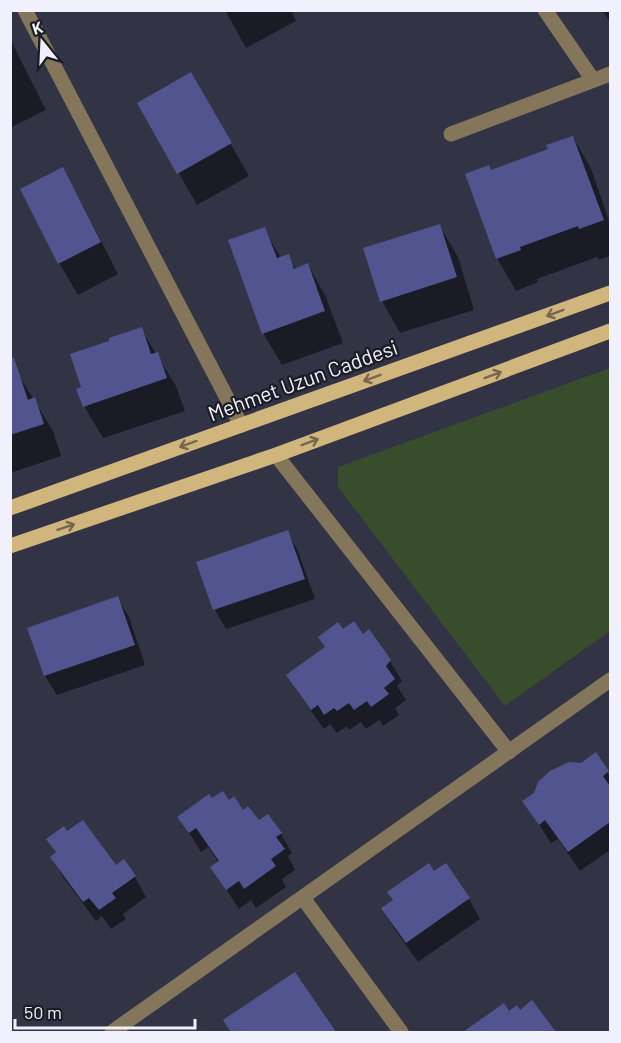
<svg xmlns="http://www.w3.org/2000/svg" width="621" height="1043" viewBox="0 0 621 1043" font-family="Barlow,sans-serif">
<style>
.green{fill:#384d2b}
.shadow{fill:#0007}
.building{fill:#52548f}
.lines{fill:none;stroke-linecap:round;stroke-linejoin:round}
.minor{stroke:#83765b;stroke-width:15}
.major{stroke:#d0b57c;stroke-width:15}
.oneway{stroke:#766850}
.labels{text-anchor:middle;stroke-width:4.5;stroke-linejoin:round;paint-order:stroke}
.street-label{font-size:21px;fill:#f0f1fc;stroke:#1b1c24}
</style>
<rect width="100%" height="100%" fill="#323445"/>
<!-- green -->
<path class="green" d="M 610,368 L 610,631 L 505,706 L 338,487 L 338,467 Z"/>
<!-- shadow -->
<path class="shadow" d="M 225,10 L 291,10 L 296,21 L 246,48 Z
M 602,10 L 610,10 L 610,22 Z
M 10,39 L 46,110 L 10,128 Z
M 191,74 L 249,176 L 197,205 L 139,103 Z
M 573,137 L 591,169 L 610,223 L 610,256 L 599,260 L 597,257 L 537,279 L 538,282 L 516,291 L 497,258 L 491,171 L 549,150 Z
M 62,169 L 81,202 L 118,274 L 78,295 L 59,263 Z
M 439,225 L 458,257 L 474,310 L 400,333 L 382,301 Z
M 264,229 L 281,258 L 288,256 L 296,270 L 308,265 L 326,297 L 343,343 L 282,365 L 263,333 Z
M 141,329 L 176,386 L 185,411 L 103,438 L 84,406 L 83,388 Z
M 18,374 L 53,431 L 61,456 L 10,473 L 10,377 Z
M 287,532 L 298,551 L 315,599 L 226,629 L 215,610 L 198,563 Z
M 117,598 L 129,617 L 145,665 L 57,695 L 45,676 L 29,629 Z
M 343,631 L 363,636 L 390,661 L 402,681 L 397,686 L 406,700 L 395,708 L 399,715 L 383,726 L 379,720 L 366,729 L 361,722 L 349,730 L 347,726 L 337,733 L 330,724 L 324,729 L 300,695 L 288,676 L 326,649 Z
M 607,772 L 610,777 L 610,850 L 580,871 L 558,839 L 551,843 L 524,801 Z
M 212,800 L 229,802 L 258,822 L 281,834 L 292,853 L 288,856 L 295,870 L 282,879 L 286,887 L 256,908 L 251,900 L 239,909 L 212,868 L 219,863 L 208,847 L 201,852 L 179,817 Z
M 67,833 L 116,867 L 124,861 L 135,877 L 146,897 L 123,914 L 126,919 L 111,929 L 102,916 L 96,921 L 63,877 L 52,857 L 57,854 L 48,839 Z
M 445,865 L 469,899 L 480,919 L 418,962 L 394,928 L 383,908 Z
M 295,974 L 334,1032 L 232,1032 L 225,1021 Z
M 532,1002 L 554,1032 L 471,1032 L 470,1030 L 509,1013 L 520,1012 Z"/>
<!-- building -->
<path class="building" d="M 191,72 L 232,143 L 177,174 L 137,103 Z
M 573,136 L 604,220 L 579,229 L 578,226 L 520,247 L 521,250 L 496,259 L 465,174 L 489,165 L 491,170 L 548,149 L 546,145 Z
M 63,167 L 101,242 L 58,264 L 20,189 Z
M 440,224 L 457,277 L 380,302 L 363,248 Z
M 265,227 L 277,258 L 289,254 L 294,269 L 308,263 L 325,311 L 262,334 L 228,240 Z
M 142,327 L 151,354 L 158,352 L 167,378 L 83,407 L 76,389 L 81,387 L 70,354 L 109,341 L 109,338 Z
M 10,358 L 14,358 L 28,400 L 35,397 L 44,424 L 10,435 Z
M 288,530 L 305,579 L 213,610 L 196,562 Z
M 118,596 L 135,645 L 44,676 L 27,628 Z
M 354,621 L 363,634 L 369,629 L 391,660 L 386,666 L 395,679 L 384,688 L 389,694 L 371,707 L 367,701 L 354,710 L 349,703 L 337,711 L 334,708 L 324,715 L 318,705 L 311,710 L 286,675 L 325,647 L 318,637 L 338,622 L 343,629 Z
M 596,752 L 609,771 L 603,776 L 610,786 L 610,822 L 568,852 L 545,820 L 539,825 L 522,801 L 534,793 L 538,782 L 550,771 L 569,762 L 581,763 Z
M 223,791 L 229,800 L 234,796 L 243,810 L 248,806 L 259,820 L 268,814 L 282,833 L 276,837 L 285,849 L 271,859 L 276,866 L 244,889 L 239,881 L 226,890 L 210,867 L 219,861 L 196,828 L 189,833 L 177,817 L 209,794 L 212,798 Z
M 83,820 L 116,865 L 124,859 L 136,876 L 112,893 L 116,898 L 99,910 L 89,898 L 83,902 L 50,857 L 56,852 L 46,839 L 64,826 L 67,831 Z
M 429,863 L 434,871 L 446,863 L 470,898 L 406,943 L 381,908 L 393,900 L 387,892 Z
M 295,972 L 336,1032 L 231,1032 L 223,1020 Z
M 532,1000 L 556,1032 L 463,1032 L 504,1003 L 509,1011 L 517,1005 L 520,1010 Z"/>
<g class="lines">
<!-- minor -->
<path class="minor" d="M 25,10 L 241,425
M 545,10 L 593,80
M 451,134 L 610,74
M 276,455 L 509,752
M 303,898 L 401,1032
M 112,1032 L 610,680"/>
<!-- major -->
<path class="major" d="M 10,508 L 610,293
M 10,546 L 276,455 L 610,331"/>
</g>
<!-- one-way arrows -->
<defs><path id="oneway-shaft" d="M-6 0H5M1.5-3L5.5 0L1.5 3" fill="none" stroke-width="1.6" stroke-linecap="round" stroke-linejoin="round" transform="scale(1.5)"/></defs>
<g class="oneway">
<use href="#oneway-shaft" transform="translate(555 313) rotate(160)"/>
<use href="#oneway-shaft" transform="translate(493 375) rotate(-20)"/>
<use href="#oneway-shaft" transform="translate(372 378) rotate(160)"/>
<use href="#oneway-shaft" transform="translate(310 442) rotate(-20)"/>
<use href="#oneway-shaft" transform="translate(188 444) rotate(160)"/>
<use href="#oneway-shaft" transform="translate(66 527) rotate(-19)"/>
</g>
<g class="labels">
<!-- street labels -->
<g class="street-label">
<text transform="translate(303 381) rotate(-20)" y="7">Mehmet Uzun Caddesi</text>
</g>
</g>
<!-- border -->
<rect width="621" height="1043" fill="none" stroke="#f0f1fc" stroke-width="24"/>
<!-- north arrow -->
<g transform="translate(42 42) rotate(342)" stroke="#1b1c24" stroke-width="4.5" paint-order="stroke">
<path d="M0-4.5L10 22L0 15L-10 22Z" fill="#f0f1fc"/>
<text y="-9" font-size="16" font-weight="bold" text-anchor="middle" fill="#f0f1fc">K</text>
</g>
<!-- scale -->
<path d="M15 1019v9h180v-9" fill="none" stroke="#f0f1fc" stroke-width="3"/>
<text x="24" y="1019" font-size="18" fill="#f0f1fc" stroke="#1b1c24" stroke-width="4.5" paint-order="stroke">50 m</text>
</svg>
